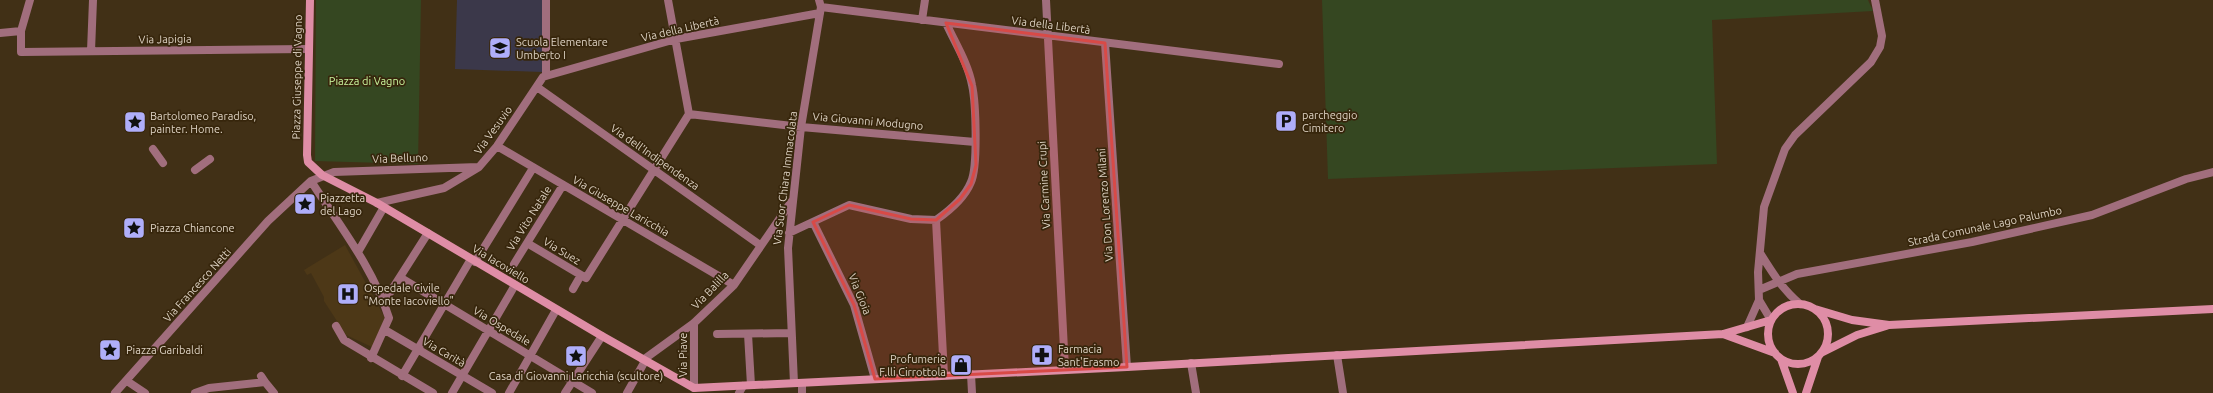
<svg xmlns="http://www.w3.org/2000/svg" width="2213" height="393" viewBox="0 0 2213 393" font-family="Ubuntu,sans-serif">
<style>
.built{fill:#4d3817}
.education{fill:#3b384a}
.green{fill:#354721}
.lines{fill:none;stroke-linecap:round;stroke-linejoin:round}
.minor{stroke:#a16e7d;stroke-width:8}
.secondary{stroke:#df8da6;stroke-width:8}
.marked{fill:#d84a47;fill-opacity:0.2;stroke:#d84a47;stroke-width:3;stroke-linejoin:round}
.labels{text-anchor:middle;stroke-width:3.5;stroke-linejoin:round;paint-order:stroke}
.street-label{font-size:11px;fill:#ded3c4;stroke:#37260c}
.poi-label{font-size:11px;fill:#ded3c4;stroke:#37260c;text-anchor:start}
.park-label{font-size:11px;fill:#c9f59e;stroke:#37260c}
</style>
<rect width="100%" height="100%" fill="#413016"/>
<!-- built -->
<path class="built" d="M 345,245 L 385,318 L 372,347 L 346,335 L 324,301 L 324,297 L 311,273 L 307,275 L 304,270 Z"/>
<!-- education -->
<path class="education" d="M 457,0 L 545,0 L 542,72 L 455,69 Z"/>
<!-- green -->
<path class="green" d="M 316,0 L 421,0 L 418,164 L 315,161 Z
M 1322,0 L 1868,0 L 1873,11 L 1712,20 L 1717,164 L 1328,179 Z"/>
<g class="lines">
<!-- minor -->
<path class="minor" d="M 30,0 L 21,31 L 21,52 L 309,49
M 546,0 L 546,76
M 668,0 L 689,114
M 1046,0 L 1065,369
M 821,7 L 1279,64
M 922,20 L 925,0
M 0,33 L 21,31
M 1105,43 L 1127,367
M 91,51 L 93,0
M 537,87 L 760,245
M 689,114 L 801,127 L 975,142
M 497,146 L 734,285
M 153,149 L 163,163
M 195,170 L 210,159
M 311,181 C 339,225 373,267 389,318 L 371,358
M 377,203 L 444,188 L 479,167 L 497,146 L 543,77 L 546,76 L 676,39 L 820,13
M 936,220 L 944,375
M 813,222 L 854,305 L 875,379
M 789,233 L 849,205 L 911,219 L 936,220 C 949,211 965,197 971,182 C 978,167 976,103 972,85 C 968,63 955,43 946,23
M 527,243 L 586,278 L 689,114
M 358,252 L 384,207
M 1760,253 C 1772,272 1782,289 1800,304
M 475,262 L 533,168
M 514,264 L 563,185
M 401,278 L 592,393
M 573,289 L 581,275
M 1759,290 L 1797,274 L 1972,242 L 2092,215 L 2186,179 L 2213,172
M 384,302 L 428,233
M 1771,320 L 1759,300 L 1758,272 L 1764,207 L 1785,149 L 1795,135 L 1871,62 L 1880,47 L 1882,36 L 1875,0
M 336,326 L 344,340 L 433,393
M 1747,327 L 1759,300
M 385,330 L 492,393
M 717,334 L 791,333
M 748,334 L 751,385
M 1337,355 L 1343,393
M 643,360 L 694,323 L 734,285 L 791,202
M 1191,363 L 1196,393
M 971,374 L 972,393
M 402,376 L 471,259
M 127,381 L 145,393
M 265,382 L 274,393
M 794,383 L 788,248 L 801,127 L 821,7 L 819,0
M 802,383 L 802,393
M 694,388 L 694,323
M 115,393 L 268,221 L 311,181 L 334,172 L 478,167
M 195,393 L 209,388 L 265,382 L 261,376
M 452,393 L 515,285
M 509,393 L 556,310
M 565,393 L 602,336
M 627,393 L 645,361
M 739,393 L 743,386"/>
<!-- secondary -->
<path class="secondary" d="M 310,0 L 307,155 L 308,162 L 322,175 L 377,203 L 602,336 L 694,388 L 1127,367 L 1723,334 L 1771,320
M1768 334a30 30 0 1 1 60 0a30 30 0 1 1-60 0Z
M 1815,309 L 1852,320 L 1889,325 L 2213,309
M 1723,334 L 1775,353
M 1821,353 L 1857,335 L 1886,326
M 1781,359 L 1793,393
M 1806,393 L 1818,357"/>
</g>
<!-- marked area -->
<path class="marked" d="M 946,23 L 1105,43 L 1127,367 L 875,379 L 854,305 L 813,222 L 849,205 L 911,219 L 936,220 L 960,199 L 971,184 L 976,165 L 972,86 Z"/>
<!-- icons -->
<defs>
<g id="school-square" transform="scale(1.15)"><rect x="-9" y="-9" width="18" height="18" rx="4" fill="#afaefa" stroke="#37260c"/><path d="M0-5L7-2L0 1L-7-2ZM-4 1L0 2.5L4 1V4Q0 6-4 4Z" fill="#111"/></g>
<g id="parking-square" transform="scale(1.15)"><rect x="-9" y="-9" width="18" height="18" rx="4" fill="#afaefa" stroke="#37260c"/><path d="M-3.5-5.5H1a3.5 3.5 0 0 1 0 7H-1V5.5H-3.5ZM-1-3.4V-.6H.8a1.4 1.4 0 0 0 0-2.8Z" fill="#111"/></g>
<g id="sight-square" transform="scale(1.15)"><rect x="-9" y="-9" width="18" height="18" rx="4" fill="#afaefa" stroke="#37260c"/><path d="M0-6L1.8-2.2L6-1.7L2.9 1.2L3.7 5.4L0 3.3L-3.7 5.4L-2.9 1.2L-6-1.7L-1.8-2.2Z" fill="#111"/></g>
<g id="hospital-square" transform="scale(1.15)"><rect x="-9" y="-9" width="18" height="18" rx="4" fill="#afaefa" stroke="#37260c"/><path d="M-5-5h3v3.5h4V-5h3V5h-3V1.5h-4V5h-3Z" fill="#111"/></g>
<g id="pharmacy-square" transform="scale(1.15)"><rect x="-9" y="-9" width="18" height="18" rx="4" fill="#afaefa" stroke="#37260c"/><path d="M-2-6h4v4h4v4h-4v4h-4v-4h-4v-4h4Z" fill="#111"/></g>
<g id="shop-square" transform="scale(1.15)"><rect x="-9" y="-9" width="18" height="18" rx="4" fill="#afaefa" stroke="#37260c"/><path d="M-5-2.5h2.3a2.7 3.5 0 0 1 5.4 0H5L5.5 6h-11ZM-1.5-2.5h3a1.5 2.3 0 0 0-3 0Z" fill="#111"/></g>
</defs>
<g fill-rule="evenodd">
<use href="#school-square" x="500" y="48"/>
<use href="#parking-square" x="1286" y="121"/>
<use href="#sight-square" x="135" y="122"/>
<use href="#sight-square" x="305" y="204"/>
<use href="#sight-square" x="134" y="228"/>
<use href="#hospital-square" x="348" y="294"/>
<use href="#sight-square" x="110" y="350"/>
<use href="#pharmacy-square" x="1042" y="355"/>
<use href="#sight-square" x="576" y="356"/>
<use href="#shop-square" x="961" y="365"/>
</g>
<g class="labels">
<!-- street labels -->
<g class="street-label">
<text transform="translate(1051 25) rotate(7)" y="4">Via della Libertà</text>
<text transform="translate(680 29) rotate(-13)" y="4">Via della Libertà</text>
<text transform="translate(165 39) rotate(-1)" y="4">Via Japigia</text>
<text transform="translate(297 77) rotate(-89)" y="4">Piazza Giuseppe di Vagno</text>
<text transform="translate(868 121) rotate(5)" y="4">Via Giovanni Modugno</text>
<text transform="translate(493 130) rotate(-54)" y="4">Via Vesuvio</text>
<text transform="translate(655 157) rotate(35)" y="4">Via dell'Indipendenza</text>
<text transform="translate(400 158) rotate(-2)" y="4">Via Belluno</text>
<text transform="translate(785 178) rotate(-83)" y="4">Via Suor Chiara Immacolata</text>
<text transform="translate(1044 185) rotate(-93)" y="4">Via Carmine Crupi</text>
<text transform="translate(1105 205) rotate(-94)" y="4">Via Don Lorenzo Milani</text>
<text transform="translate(621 206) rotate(30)" y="4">Via Giuseppe Laricchia</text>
<text transform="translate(529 218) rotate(-58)" y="4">Via Vito Natale</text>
<text transform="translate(1985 226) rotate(-12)" y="4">Strada Comunale Lago Palumbo</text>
<text transform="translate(562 251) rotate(31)" y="4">Via Suez</text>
<text transform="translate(501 264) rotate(31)" y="4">Via Iacoviello</text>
<text transform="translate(197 285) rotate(-48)" y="4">Via Francesco Netti</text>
<text transform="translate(710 290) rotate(-46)" y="4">Via Balilla</text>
<text transform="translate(860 294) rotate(68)" y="4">Via Gioia</text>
<text transform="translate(502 326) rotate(31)" y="4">Via Ospedale</text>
<text transform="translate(444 352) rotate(30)" y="4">Via Carità</text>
<text transform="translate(683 355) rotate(-90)" y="4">Via Piave</text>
</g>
<!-- poi labels -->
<g class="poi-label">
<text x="516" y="46">Scuola Elementare<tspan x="516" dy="13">Umberto I</tspan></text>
<text x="1302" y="119">parcheggio<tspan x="1302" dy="13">Cimitero</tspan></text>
<text x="150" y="120">Bartolomeo Paradiso,<tspan x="150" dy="13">painter. Home.</tspan></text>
<text x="320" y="202">Piazzetta<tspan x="320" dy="13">del Lago</tspan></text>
<text x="150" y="232">Piazza Chiancone</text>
<text x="364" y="292">Ospedale Civile<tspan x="364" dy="13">"Monte Iacoviello"</tspan></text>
<text x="1058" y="353">Farmacia<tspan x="1058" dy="13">Sant'Erasmo</tspan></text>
<text x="126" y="354">Piazza Garibaldi</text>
<text x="946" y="363" text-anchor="end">Profumerie<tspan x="946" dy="13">F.lli Cirrottola</tspan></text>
<text x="576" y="380" text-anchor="middle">Casa di Giovanni Laricchia (scultore)</text>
</g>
<!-- park labels -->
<g class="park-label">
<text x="367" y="85">Piazza di Vagno</text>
</g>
</g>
</svg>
